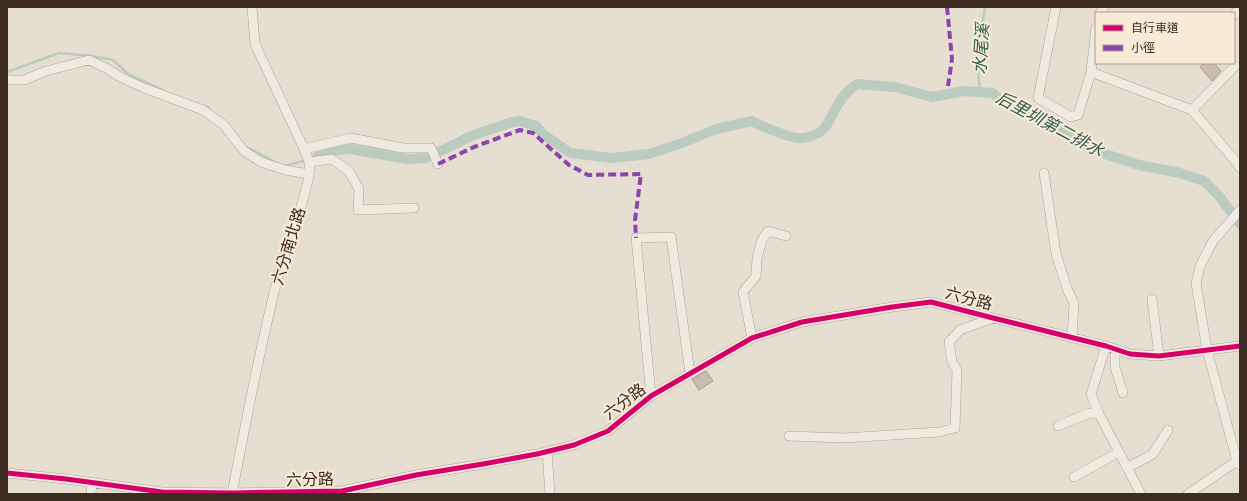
<svg xmlns="http://www.w3.org/2000/svg" width="1247" height="501" viewBox="0 0 1247 501" font-family="'Zilla Slab','Noto Sans TC',serif">
<style>
.lines{fill:none;stroke-linecap:round;stroke-linejoin:round}
.stream{stroke:#bbcbc0;stroke-width:2.5}
.canal{stroke:#bbcbc0;stroke-width:10}
.building{fill:#cabcb1;stroke:#a79a8f}
.minor-casing{stroke:#aca399;stroke-width:10}
.minor{stroke:#eeeae2;stroke-width:9}
.quiet{stroke:#8e44ad;stroke-width:4;stroke-dasharray:8 4;stroke-linecap:butt}
.cycleway-casing{stroke:#f7ebd7;stroke-width:8}
.cycleway{stroke:#d6006c;stroke-width:5}
.labels{text-anchor:middle;stroke-width:4;stroke-linejoin:round;paint-order:stroke}
.street-label{font-size:16px;fill:#3c2b20;stroke:#f7ebd7}
.water-label{font-size:17px;font-style:italic;fill:#2f5c55;stroke:#f7ebd7}
</style>
<rect width="100%" height="100%" fill="#e6ded0"/>
<g class="lines">
<!-- stream -->
<path class="stream" d="M 7,72 L 59,53 L 91,56 L 113,60 L 128,74 L 162,90
M 980,92 L 977,60 L 985,7
M 204,106 L 208,107 L 212,112
M 243,145 L 279,164
M 284,166 L 303,161"/>
<!-- canal -->
<path class="canal" d="M 317,157 L 337,150 L 351,149 L 407,159 L 426,158 L 474,135 L 512,122 L 520,121 L 536,126 L 543,134 L 570,153 L 613,158 L 649,154 L 682,143 L 716,129 L 752,121 C 760,126 790,138 799,138 C 807,139 822,133 826,126 C 838,107 837,99 857,84 L 895,87 L 932,97 L 964,91 L 993,93 L 999,99 L 1014,105 L 1078,141 L 1105,154 L 1139,165 L 1180,173 L 1204,181 L 1219,196 L 1240,224"/>
</g>
<!-- building -->
<path class="building" d="M 1204,63 L 1214,63 L 1221,71 L 1212,81 L 1200,67 Z
M 706,371 L 713,381 L 699,390 L 692,379 Z"/>
<g class="lines">
<!-- minor casing -->
<g class="minor-casing">
<path id="minor" d="M 1056,7 L 1038,98 L 1071,117 L 1078,115 L 1091,72
M 1100,13 L 1104,7
M 1234,15 L 1240,8
M 1096,28 L 1091,72 L 1192,110 L 1237,163 L 1240,168
M 7,80 L 24,80 L 46,71 L 89,60 L 106,68 L 120,77 L 144,88 L 203,110 L 224,125 L 244,151 L 261,162 L 285,170 L 309,174
M 1192,110 L 1235,66
M 304,149 L 351,138 L 403,148 L 431,148 L 438,164
M 309,162 L 332,159 L 349,171 L 359,189 L 358,210 L 414,208
M 1044,173 L 1056,254 L 1068,291 L 1074,303 L 1072,338
M 1240,210 L 1213,241 L 1200,266 L 1196,283 L 1207,350 L 1237,461 L 1240,465
M 1152,299 L 1159,356
M 752,338 L 743,292 L 756,276 L 757,258 L 762,240 L 768,231 L 786,236
M 1106,346 L 1091,394 L 1099,414 L 1141,494
M 1115,349 L 1115,367 L 1123,393
M 651,396 L 636,238 L 671,237 L 690,373
M 1058,426 L 1089,413 L 1099,414
M 789,436 L 844,438 L 939,432 L 955,428 L 957,370 L 952,362 L 949,342 L 960,330 L 993,318
M 547,452 L 550,494
M 1127,468 L 1153,454 L 1168,430
M 7,473 L 66,479 L 162,492 L 233,493 L 342,491 L 416,475 L 483,464 L 537,454 L 574,445 L 608,431 L 651,396 L 752,338 L 802,322 L 892,307 L 931,302 L 993,318 L 1106,346 L 1130,354 L 1159,356 L 1240,346
M 1074,477 L 1119,452
M 91,494 L 92,483
M 232,494 C 246,421 260,348 278,277 C 287,243 303,210 309,175 C 311,165 308,158 304,149 L 255,44 L 252,7
M 1188,494 L 1240,459"/>
</g>
<!-- minor -->
<use href="#minor" class="minor"/>
<!-- quiet -->
<path class="quiet" d="M 947,7 L 952,59 L 948,86
M 438,164 L 474,147 L 520,130 L 533,133 L 569,165 L 588,175 L 641,174 L 635,220 L 636,238"/>
<!-- cycleway casing -->
<g class="cycleway-casing">
<path id="cycleway" d="M 7,473 L 66,479 L 162,492 L 233,493 L 342,491 L 416,475 L 483,464 L 537,454 L 574,445 L 608,431 L 651,396 L 752,338 L 802,322 L 892,307 L 931,302 L 993,318 L 1106,346 L 1130,354 L 1159,356 L 1240,346"/>
</g>
<!-- cycleway -->
<use href="#cycleway" class="cycleway"/>
</g>
<g class="labels">
<!-- street labels -->
<g class="street-label">
<text transform="translate(288 246) rotate(-73)" y="6">六分南北路</text>
<text transform="translate(969 298) rotate(15)" y="6">六分路</text>
<text transform="translate(624 401) rotate(-37)" y="6">六分路</text>
<text transform="translate(310 479) rotate(-1)" y="6">六分路</text>
</g>
<!-- water labels -->
<g class="water-label">
<text transform="translate(981 49) rotate(-86)" y="6">水尾溪</text>
<text transform="translate(1050 124) rotate(28)" y="6">后里圳第二排水</text>
</g>
</g>
<!-- border -->
<rect width="1247" height="501" fill="none" stroke="#3c2b20" stroke-width="16"/>
<!-- legend -->
<rect x="1095" y="12" width="140" height="52" fill="#f7ebd7" stroke="#ac9e8e"/>
<rect x="1103" y="25" width="20" height="6" fill="#d6006c" stroke="#ac9e8e"/>
<text x="1131" y="32" font-size="12" fill="#3c2b20">自行車道</text>
<rect x="1103" y="45" width="20" height="6" fill="#8e44ad" stroke="#ac9e8e"/>
<text x="1131" y="52" font-size="12" fill="#3c2b20">小徑</text>
</svg>
